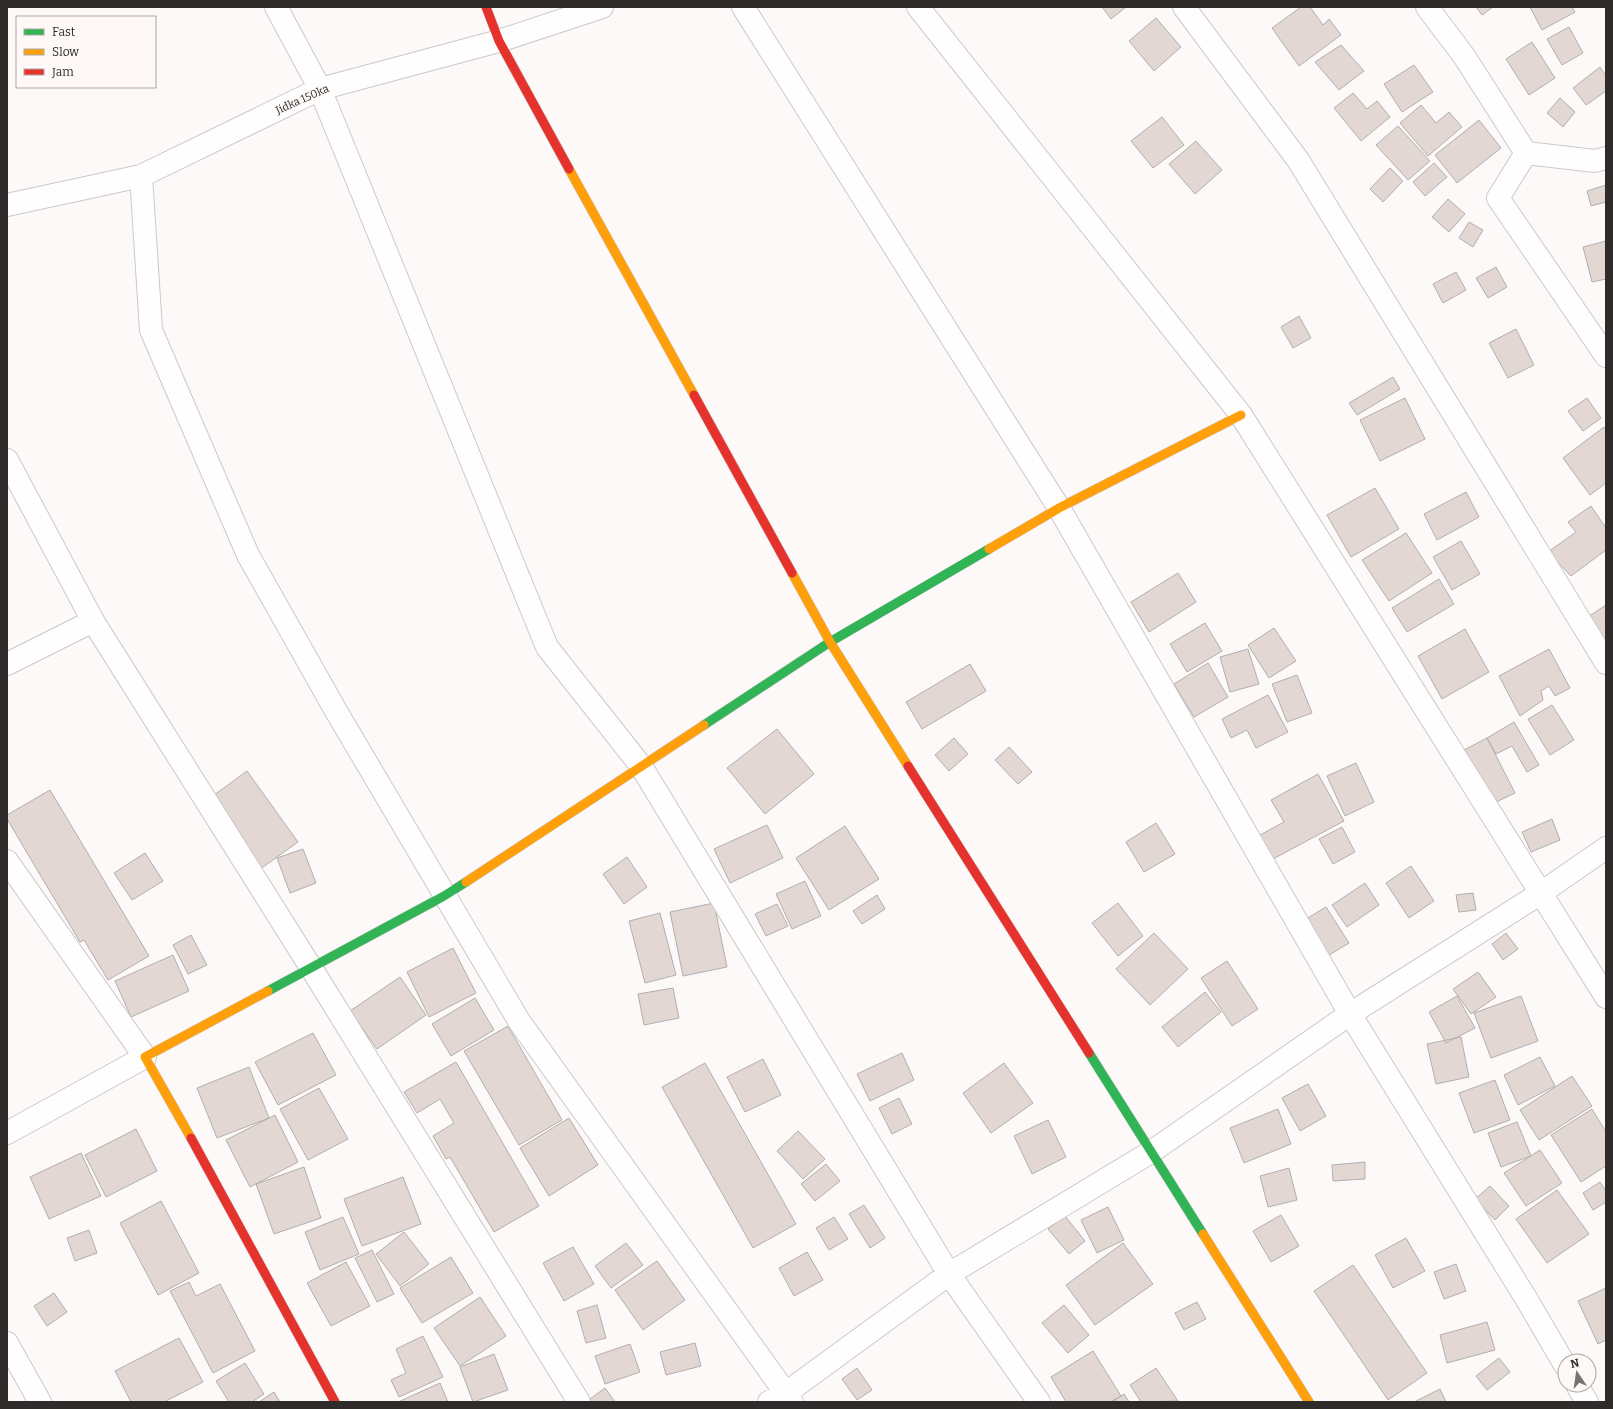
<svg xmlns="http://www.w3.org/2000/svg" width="1613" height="1409" viewBox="0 0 1613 1409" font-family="Bitter,serif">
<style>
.building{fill:#e2d7d3;stroke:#b1afae}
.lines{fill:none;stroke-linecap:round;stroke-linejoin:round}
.street-casing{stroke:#ccc9c8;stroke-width:24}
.fast-casing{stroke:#ccc9c8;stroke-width:10}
.slow-casing{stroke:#ccc9c8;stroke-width:10}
.jam-casing{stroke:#ccc9c8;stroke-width:10}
.street{stroke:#fffefe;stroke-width:22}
.fast{stroke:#30b455;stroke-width:9}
.slow{stroke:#ff9f0a;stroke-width:9}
.jam{stroke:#e5322d;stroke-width:9}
.labels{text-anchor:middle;stroke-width:3;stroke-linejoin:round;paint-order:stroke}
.street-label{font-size:11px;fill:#2e2b2a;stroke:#fef8f6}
</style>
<rect width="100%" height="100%" fill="#fcf9f8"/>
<!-- building -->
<path class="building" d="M 1102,7 L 1126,7 L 1111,19 Z
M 1301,7 L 1310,7 L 1323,25 L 1329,19 L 1341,35 L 1299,66 L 1272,28 Z
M 1476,7 L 1493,7 L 1482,15 Z
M 1530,7 L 1572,7 L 1575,12 L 1542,30 Z
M 1156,18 L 1181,47 L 1154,71 L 1129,41 Z
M 1569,27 L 1583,53 L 1562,65 L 1547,39 Z
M 1532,42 L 1555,78 L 1529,95 L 1506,59 Z
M 1341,45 L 1364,71 L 1339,90 L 1315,62 Z
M 1414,65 L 1433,92 L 1402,112 L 1384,84 Z
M 1600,67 L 1606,76 L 1606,91 L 1586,105 L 1573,88 Z
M 1353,93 L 1367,109 L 1377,101 L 1390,117 L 1361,141 L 1334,108 Z
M 1560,98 L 1575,112 L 1563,127 L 1547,113 Z
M 1421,105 L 1436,123 L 1449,112 L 1462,127 L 1428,156 L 1400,123 Z
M 1162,117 L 1184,145 L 1153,168 L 1131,141 Z
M 1479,120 L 1501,148 L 1457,183 L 1435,155 Z
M 1398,126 L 1430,161 L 1408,180 L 1376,145 Z
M 1196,141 L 1222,170 L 1195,194 L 1169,164 Z
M 1434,163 L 1447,177 L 1425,196 L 1413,182 Z
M 1390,168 L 1403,181 L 1383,202 L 1370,189 Z
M 1606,185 L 1606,202 L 1591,206 L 1587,191 Z
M 1448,199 L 1465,214 L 1449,232 L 1432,217 Z
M 1469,222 L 1483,230 L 1473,247 L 1459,238 Z
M 1606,241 L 1606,279 L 1592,282 L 1583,247 Z
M 1496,267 L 1507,287 L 1488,298 L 1476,278 Z
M 1456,272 L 1466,290 L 1443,303 L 1433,284 Z
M 1299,316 L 1311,338 L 1293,348 L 1281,327 Z
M 1516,329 L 1534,365 L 1508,378 L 1489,343 Z
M 1393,377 L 1400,389 L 1357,415 L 1349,403 Z
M 1405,398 L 1425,439 L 1380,461 L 1360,420 Z
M 1587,398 L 1601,418 L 1583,431 L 1568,411 Z
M 1604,427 L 1606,430 L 1606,483 L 1590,495 L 1563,458 Z
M 1375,488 L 1399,529 L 1351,557 L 1327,515 Z
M 1466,492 L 1479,517 L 1437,540 L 1424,514 Z
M 1591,506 L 1606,528 L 1606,550 L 1571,576 L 1548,552 L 1576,532 L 1568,522 Z
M 1406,533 L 1432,573 L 1389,601 L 1362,560 Z
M 1461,541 L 1480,574 L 1452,590 L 1433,557 Z
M 1178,573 L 1196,602 L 1149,632 L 1131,602 Z
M 1439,579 L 1454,604 L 1407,632 L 1392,608 Z
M 1606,605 L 1606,641 L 1596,647 L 1580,622 Z
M 1205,623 L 1222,651 L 1187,672 L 1170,644 Z
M 1274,628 L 1296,661 L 1269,678 L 1248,645 Z
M 1465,629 L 1489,672 L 1442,699 L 1418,656 Z
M 1248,649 L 1259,684 L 1230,692 L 1220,657 Z
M 1549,649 L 1570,688 L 1555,696 L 1549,686 L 1541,691 L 1543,700 L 1520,716 L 1499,676 Z
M 1208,663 L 1228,697 L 1194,717 L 1174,684 Z
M 970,664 L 986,691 L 922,729 L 906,702 Z
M 1297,675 L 1312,713 L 1287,722 L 1272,684 Z
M 1268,695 L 1288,732 L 1256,748 L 1247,730 L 1231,738 L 1222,719 Z
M 1552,705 L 1574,740 L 1550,755 L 1528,719 Z
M 1514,722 L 1539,765 L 1527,772 L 1512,746 L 1496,754 L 1487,738 Z
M 777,729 L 814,774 L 765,814 L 727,768 Z
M 954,738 L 968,754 L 949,771 L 935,755 Z
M 1487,738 L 1515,793 L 1490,805 L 1464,750 Z
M 1009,747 L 1032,772 L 1018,784 L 995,760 Z
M 1356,763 L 1374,802 L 1345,816 L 1327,776 Z
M 247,771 L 298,842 L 256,872 L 206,801 Z
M 1318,774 L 1344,821 L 1273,859 L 1260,835 L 1284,822 L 1271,800 Z
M 50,790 L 149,956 L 108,980 L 84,940 L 80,942 L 7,819 L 7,815 Z
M 1552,819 L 1560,840 L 1531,852 L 1522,832 Z
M 1156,823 L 1175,854 L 1144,872 L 1126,842 Z
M 767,825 L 783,858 L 730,883 L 714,849 Z
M 845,826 L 879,879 L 829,910 L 796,858 Z
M 1342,827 L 1355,852 L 1333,864 L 1319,839 Z
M 303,849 L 316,883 L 290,893 L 277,858 Z
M 145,853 L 163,881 L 132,900 L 114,873 Z
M 627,857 L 647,887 L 624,904 L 603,874 Z
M 1411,866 L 1434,901 L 1409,918 L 1386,883 Z
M 805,881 L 821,916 L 792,929 L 776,894 Z
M 1365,883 L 1379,905 L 1347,927 L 1332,905 Z
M 1473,893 L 1476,910 L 1459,912 L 1456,895 Z
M 877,895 L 885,909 L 862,924 L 853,911 Z
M 714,903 L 727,967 L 683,976 L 670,912 Z
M 1118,903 L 1143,936 L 1118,956 L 1092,923 Z
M 777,904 L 788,926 L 766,936 L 755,914 Z
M 1326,907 L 1349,943 L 1321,960 L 1298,924 Z
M 660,913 L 676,975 L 645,983 L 629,921 Z
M 1154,933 L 1188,969 L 1150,1005 L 1116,969 Z
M 1506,933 L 1518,949 L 1503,960 L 1492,944 Z
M 191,935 L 207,965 L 188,974 L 173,945 Z
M 453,948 L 476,993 L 429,1017 L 407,972 Z
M 173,955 L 189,991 L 131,1017 L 115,981 Z
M 1227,961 L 1258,1009 L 1232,1026 L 1201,978 Z
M 1478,972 L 1496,997 L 1471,1014 L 1453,989 Z
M 400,977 L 426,1015 L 377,1049 L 350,1011 Z
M 673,988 L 679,1018 L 644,1025 L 638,994 Z
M 1205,992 L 1221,1012 L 1178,1047 L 1162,1027 Z
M 1457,996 L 1475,1028 L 1446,1043 L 1429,1012 Z
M 1521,996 L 1538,1041 L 1491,1058 L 1474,1013 Z
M 475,998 L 494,1030 L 451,1056 L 432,1024 Z
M 508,1026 L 562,1120 L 519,1145 L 464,1051 Z
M 313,1033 L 336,1075 L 278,1105 L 255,1062 Z
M 1461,1037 L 1469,1077 L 1436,1084 L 1427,1044 Z
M 902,1053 L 914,1080 L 870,1101 L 857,1074 Z
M 1540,1057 L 1555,1086 L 1518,1105 L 1504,1075 Z
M 763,1059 L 781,1095 L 745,1112 L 727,1077 Z
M 456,1062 L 539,1206 L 494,1232 L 450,1157 L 446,1159 L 433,1136 L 454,1123 L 440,1099 L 417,1113 L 404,1092 Z
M 705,1063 L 796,1224 L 753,1248 L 662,1087 Z
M 1004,1063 L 1033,1103 L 991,1133 L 963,1093 Z
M 249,1067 L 269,1118 L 217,1138 L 197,1088 Z
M 1572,1076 L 1592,1106 L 1539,1140 L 1520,1110 Z
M 1495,1080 L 1510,1120 L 1474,1133 L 1459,1093 Z
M 1308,1084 L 1326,1116 L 1300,1131 L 1282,1098 Z
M 319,1088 L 348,1139 L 308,1160 L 280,1109 Z
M 899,1098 L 912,1124 L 892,1134 L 879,1108 Z
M 1278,1109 L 1291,1144 L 1244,1163 L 1230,1128 Z
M 1592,1109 L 1606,1132 L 1606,1166 L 1581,1182 L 1551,1135 Z
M 275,1115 L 298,1162 L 250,1187 L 226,1140 Z
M 569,1118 L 598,1165 L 549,1196 L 520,1148 Z
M 1048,1120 L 1066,1157 L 1032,1174 L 1014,1136 Z
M 1517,1122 L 1531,1156 L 1501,1167 L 1488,1133 Z
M 136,1129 L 157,1171 L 106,1197 L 85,1155 Z
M 798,1131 L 825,1159 L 803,1179 L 777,1151 Z
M 1540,1150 L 1562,1183 L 1526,1206 L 1504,1173 Z
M 81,1153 L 101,1196 L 49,1219 L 30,1177 Z
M 1365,1162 L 1365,1179 L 1333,1181 L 1332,1165 Z
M 826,1164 L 840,1181 L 815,1201 L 801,1184 Z
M 304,1167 L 321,1218 L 274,1234 L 256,1184 Z
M 1289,1168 L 1297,1200 L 1268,1207 L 1260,1176 Z
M 403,1177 L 421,1224 L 362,1246 L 344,1199 Z
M 1600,1182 L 1606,1191 L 1606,1202 L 1593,1210 L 1583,1193 Z
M 1490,1186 L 1509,1206 L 1495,1220 L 1475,1199 Z
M 1557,1190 L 1589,1234 L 1547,1263 L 1516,1219 Z
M 161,1201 L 199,1273 L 158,1295 L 120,1223 Z
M 864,1205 L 885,1238 L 870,1248 L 849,1214 Z
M 1108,1207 L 1124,1240 L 1097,1253 L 1081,1220 Z
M 1281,1215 L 1299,1246 L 1271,1262 L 1253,1231 Z
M 1065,1216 L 1085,1241 L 1069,1254 L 1048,1229 Z
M 343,1217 L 359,1254 L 320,1270 L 305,1232 Z
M 834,1217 L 848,1239 L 829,1250 L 816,1228 Z
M 89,1230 L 97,1253 L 75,1261 L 67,1238 Z
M 404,1232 L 429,1264 L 400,1286 L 376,1254 Z
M 1406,1238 L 1425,1271 L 1393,1288 L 1375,1255 Z
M 626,1243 L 643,1265 L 611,1288 L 595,1266 Z
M 1123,1243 L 1153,1284 L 1095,1325 L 1066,1285 Z
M 573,1247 L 594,1284 L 564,1301 L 543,1263 Z
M 372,1250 L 394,1294 L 377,1302 L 355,1258 Z
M 807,1252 L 823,1280 L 794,1296 L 779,1268 Z
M 451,1257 L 473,1293 L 422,1323 L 400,1288 Z
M 657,1261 L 685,1300 L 643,1330 L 615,1290 Z
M 346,1262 L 370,1306 L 331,1326 L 307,1283 Z
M 1456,1264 L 1466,1291 L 1444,1299 L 1434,1272 Z
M 1353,1265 L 1427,1373 L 1388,1400 L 1314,1291 Z
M 189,1282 L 196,1296 L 220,1284 L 255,1351 L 213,1373 L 170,1291 Z
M 1606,1288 L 1606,1340 L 1598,1344 L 1578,1301 Z
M 54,1293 L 67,1312 L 47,1326 L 34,1306 Z
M 480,1297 L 506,1336 L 460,1366 L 434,1328 Z
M 1197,1302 L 1206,1319 L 1184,1330 L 1175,1313 Z
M 597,1305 L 606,1338 L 586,1343 L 577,1311 Z
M 1064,1305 L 1089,1335 L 1068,1353 L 1042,1323 Z
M 1487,1322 L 1495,1350 L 1447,1363 L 1440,1335 Z
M 423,1336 L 443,1377 L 399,1397 L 391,1380 L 406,1373 L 396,1349 Z
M 179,1338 L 203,1382 L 164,1402 L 131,1402 L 115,1371 Z
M 695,1343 L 701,1366 L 666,1375 L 660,1352 Z
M 630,1344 L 640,1372 L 605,1384 L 595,1356 Z
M 1093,1351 L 1121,1396 L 1110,1402 L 1066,1402 L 1051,1377 Z
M 494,1354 L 508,1390 L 473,1402 L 460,1367 Z
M 1499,1358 L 1510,1372 L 1487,1390 L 1476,1376 Z
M 245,1363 L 264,1394 L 252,1402 L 229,1402 L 216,1381 Z
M 857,1368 L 872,1390 L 857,1400 L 842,1379 Z
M 1156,1368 L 1178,1401 L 1141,1402 L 1130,1385 Z
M 440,1383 L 448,1402 L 398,1402 Z
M 605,1388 L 615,1402 L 586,1402 Z
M 1440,1389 L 1446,1402 L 1414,1402 Z
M 274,1392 L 280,1402 L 259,1402 Z
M 1124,1394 L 1129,1402 L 1112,1402 Z"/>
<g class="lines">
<!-- street casing -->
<g class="street-casing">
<path id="street" d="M 276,7 L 320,89 L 547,647 L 641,766 L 949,1274 L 1039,1402
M 743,7 L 1059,508 L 1350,1014 L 1527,1300 L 1565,1365
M 918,7 L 1241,415 L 1606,997
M 1184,7 L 1298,160 L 1606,663
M 1427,7 L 1464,56 L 1526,153 L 1498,198 L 1606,356
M 1526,153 L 1595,161 L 1606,158
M 141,176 L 151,330 L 248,555 L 336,711 L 519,1021 L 792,1402
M 7,205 L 141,176 L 320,89 L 499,41 L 602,7
M 7,460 L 93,621 L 310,966 L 579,1402
M 7,664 L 93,621
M 7,861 L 145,1057 L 7,1133
M 7,1343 L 40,1402
M 1577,1385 L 1587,1402
M 769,1402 L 786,1393 L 949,1274 L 1151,1152 L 1350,1014 L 1541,893 L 1606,848"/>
</g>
<!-- fast casing -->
<g class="fast-casing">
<path id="fast" d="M 704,725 L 830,642 L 989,549
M 268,991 L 444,896 L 466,882
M 1089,1053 L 1203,1234"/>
</g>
<!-- slow casing -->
<g class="slow-casing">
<path id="slow" d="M 569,169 L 694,395
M 989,549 L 1059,508 L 1241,415
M 792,573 L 830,642 L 908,766
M 466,882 L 704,725
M 191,1138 L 145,1057 L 268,991
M 1203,1234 L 1309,1402"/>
</g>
<!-- jam casing -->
<g class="jam-casing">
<path id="jam" d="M 486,7 L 499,41 L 569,169
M 694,395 L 792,573
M 908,766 L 1089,1053
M 191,1138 L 335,1402"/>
</g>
<!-- street -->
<use href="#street" class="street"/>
<!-- fast -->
<use href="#fast" class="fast"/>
<!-- slow -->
<use href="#slow" class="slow"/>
<!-- jam -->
<use href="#jam" class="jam"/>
</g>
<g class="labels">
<!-- street labels -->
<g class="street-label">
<text transform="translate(302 99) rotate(-24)" y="4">Jidka 150ka</text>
</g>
</g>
<!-- border -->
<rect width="1613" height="1409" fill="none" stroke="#2e2b2a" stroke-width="16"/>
<!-- legend -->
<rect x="16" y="16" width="140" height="72" fill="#fef8f6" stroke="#aba6a4"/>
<rect x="24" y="29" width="20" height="6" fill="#30b455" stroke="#aba6a4"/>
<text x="52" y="36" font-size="12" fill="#2e2b2a">Fast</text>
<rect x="24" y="49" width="20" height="6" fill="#ff9f0a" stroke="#aba6a4"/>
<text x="52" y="56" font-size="12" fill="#2e2b2a">Slow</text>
<rect x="24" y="69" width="20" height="6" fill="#e5322d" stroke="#aba6a4"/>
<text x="52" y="76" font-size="12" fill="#2e2b2a">Jam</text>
<!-- north arrow -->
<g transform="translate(1577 1373) rotate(347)"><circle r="19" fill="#fef8f6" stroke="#aba6a4"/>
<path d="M0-3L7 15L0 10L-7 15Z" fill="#767372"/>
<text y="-6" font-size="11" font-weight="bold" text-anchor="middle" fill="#2e2b2a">N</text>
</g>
</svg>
